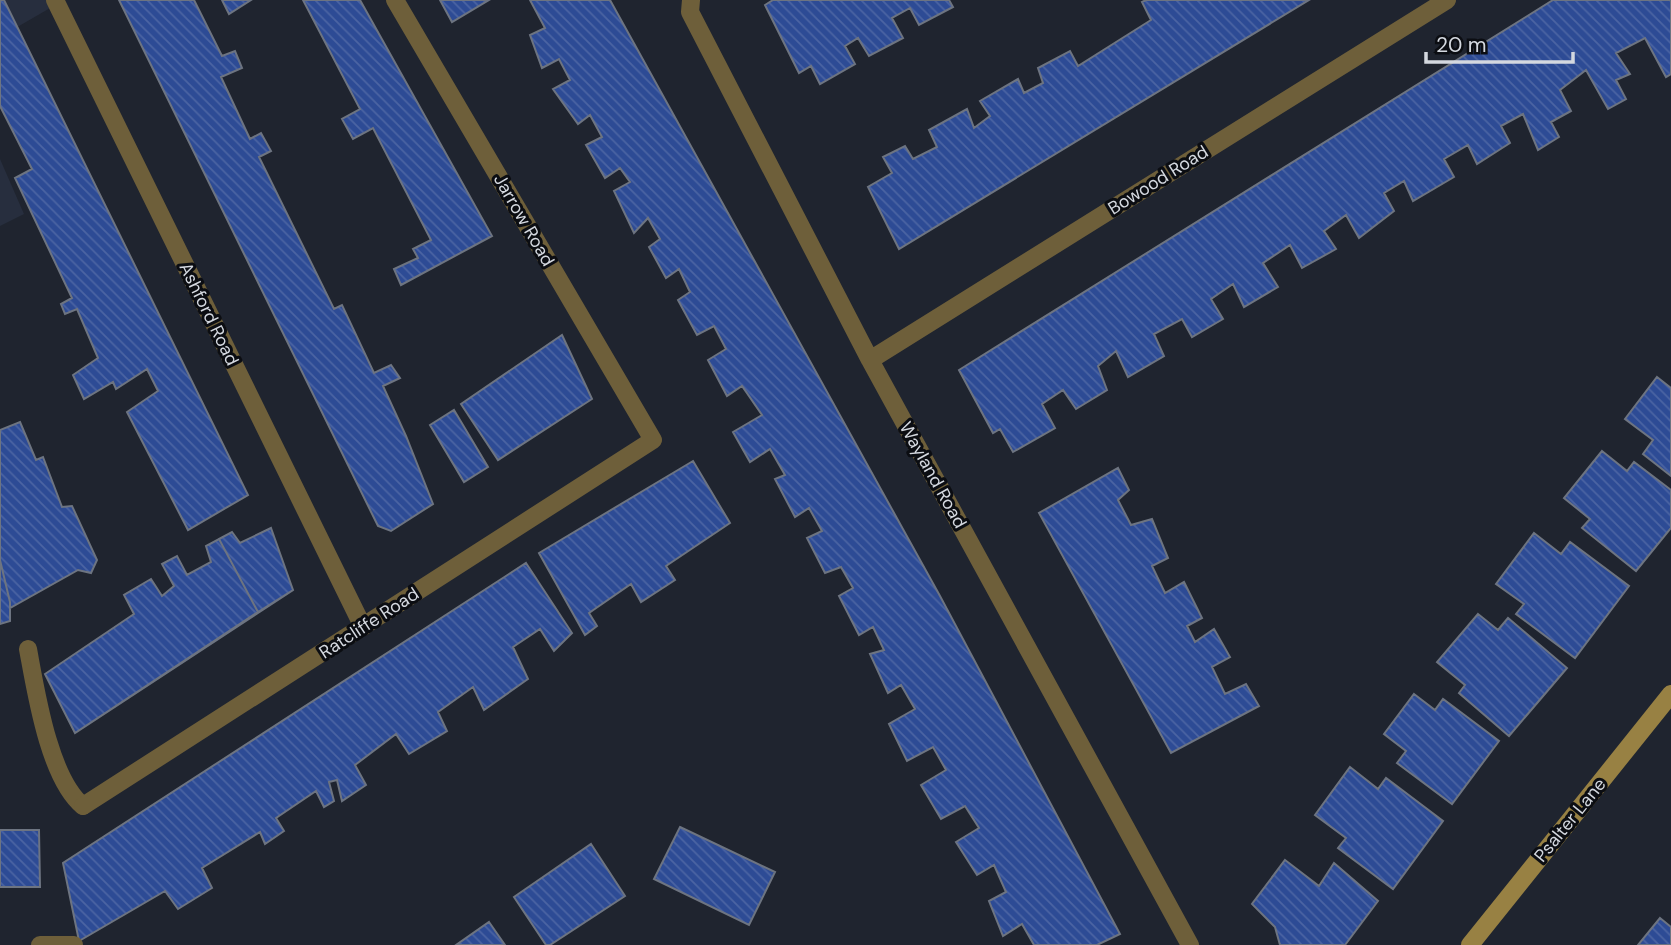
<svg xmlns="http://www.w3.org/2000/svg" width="1671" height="945" viewBox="0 0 1671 945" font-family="'DM Sans',sans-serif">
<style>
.built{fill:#272e3e}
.building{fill:url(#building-back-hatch);stroke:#6d7481;stroke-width:2}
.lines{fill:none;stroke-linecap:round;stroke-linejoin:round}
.lane{stroke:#6e5f3a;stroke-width:18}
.street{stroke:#6e5f3a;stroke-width:18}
.secondary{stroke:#988143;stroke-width:18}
.labels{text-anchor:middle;stroke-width:6;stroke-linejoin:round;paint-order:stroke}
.street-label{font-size:18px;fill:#d4d8df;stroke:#0b0d12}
</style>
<defs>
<pattern id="building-back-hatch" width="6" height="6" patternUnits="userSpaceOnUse" patternTransform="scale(1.75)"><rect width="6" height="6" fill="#2d4b95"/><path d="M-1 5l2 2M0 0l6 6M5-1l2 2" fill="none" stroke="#4b64a3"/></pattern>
</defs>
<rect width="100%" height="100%" fill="#1f242f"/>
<!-- built -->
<path class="built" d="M 0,0 L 64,0 L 0,37 Z
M 0,159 L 24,214 L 0,226 Z"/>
<!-- building -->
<path class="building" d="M 0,0 L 4,0 L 248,495 L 188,530 L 127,412 L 158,391 L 147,369 L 116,389 L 113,382 L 84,399 L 73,375 L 98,358 L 77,309 L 65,314 L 61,304 L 72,298 L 15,178 L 32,169 L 0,106 Z
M 119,0 L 194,0 L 222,56 L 235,51 L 242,68 L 221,77 L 250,139 L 261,133 L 271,151 L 259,157 L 334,309 L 342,305 L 374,373 L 391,365 L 400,378 L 383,386 L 406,436 L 433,504 L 391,531 L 378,526 Z
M 222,0 L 251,0 L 229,14 Z
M 303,0 L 360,0 L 492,236 L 401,285 L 394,269 L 418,258 L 413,249 L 431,240 L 373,128 L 353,139 L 342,119 L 360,109 Z
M 440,0 L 489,0 L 452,22 Z
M 530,0 L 610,0 L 940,596 L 1120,934 L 1097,945 L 1034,945 L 1022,924 L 1003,936 L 989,901 L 1006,892 L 994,865 L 977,875 L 956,842 L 979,828 L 965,806 L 941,819 L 921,785 L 946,770 L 933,747 L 907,761 L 889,724 L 915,709 L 901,685 L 888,693 L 870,654 L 884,650 L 873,627 L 859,635 L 839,596 L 853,588 L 841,567 L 825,573 L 807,538 L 822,531 L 809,508 L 795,517 L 775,479 L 785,475 L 770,449 L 750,462 L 733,432 L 762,415 L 742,386 L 727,396 L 708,360 L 726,349 L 714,326 L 697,335 L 678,300 L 690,292 L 679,269 L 666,278 L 649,247 L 660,239 L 648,218 L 634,233 L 614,191 L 630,182 L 620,168 L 605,178 L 586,145 L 602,137 L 590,115 L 578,124 L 553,89 L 570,80 L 559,59 L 542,68 L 530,35 L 545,28 Z
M 773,0 L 949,0 L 953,7 L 919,25 L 910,8 L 892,18 L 903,38 L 869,56 L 858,38 L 845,46 L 855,64 L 820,84 L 811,66 L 799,73 L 765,5 Z
M 1146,0 L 1309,0 L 899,249 L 868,187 L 892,173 L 883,157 L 905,146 L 913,159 L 937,147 L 929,130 L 967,109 L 974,128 L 990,116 L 980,101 L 1018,79 L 1024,93 L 1043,83 L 1038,68 L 1070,51 L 1078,66 L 1151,20 L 1142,2 Z
M 1553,0 L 1671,0 L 1671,74 L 1666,77 L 1645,38 L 1616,53 L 1630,74 L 1616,80 L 1626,99 L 1608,109 L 1586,70 L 1560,90 L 1571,111 L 1551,122 L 1559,137 L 1538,150 L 1523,114 L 1501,126 L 1510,143 L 1477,164 L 1468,145 L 1444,159 L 1454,177 L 1413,201 L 1404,181 L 1384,193 L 1394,211 L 1359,238 L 1346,215 L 1324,231 L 1336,249 L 1302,268 L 1290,245 L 1263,263 L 1278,287 L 1244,307 L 1233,284 L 1211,299 L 1223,319 L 1192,337 L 1182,319 L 1154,334 L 1164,356 L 1128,377 L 1116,351 L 1098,366 L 1107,390 L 1076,409 L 1063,390 L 1042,404 L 1055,428 L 1013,452 L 1000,429 L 993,433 L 959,370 Z
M 562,335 L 592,399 L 498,460 L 461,404 Z
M 1657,377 L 1671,388 L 1671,476 L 1643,454 L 1653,440 L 1625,419 Z
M 454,410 L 488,467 L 464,482 L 430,425 Z
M 20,422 L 36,460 L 43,457 L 62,507 L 72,506 L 97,560 L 91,573 L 78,570 L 10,608 L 10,602 L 0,560 L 0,430 Z
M 1602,451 L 1627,471 L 1634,462 L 1671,490 L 1671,528 L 1636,571 L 1582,528 L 1590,519 L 1564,498 Z
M 693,461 L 730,523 L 666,566 L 675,580 L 641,602 L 631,584 L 589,613 L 597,626 L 585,635 L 539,553 Z
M 1118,468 L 1129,490 L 1118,500 L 1131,525 L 1152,519 L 1168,558 L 1152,566 L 1165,593 L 1184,582 L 1202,618 L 1187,626 L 1195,642 L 1214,629 L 1230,657 L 1212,667 L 1225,694 L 1246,684 L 1259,706 L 1171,753 L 1039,513 Z
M 271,528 L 293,590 L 75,733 L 45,674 L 134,614 L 124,595 L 151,579 L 162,596 L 174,586 L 162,564 L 177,556 L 187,575 L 211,562 L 206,546 L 232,532 L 240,543 Z
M 271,528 L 293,590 L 258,612 L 219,539 L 232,532 L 240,543 Z
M 1534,533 L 1561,554 L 1570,542 L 1629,586 L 1575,658 L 1516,614 L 1524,604 L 1496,584 Z
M 219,539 L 258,612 L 75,733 L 45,674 L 134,614 L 124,595 L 151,579 L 162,596 L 174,586 L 162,564 L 177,556 L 187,575 L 211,562 L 206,546 Z
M 0,560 L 10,602 L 10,621 L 0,624 Z
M 526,563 L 572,633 L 554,651 L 540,629 L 513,647 L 528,679 L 484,710 L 473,687 L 438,712 L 447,731 L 409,754 L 396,734 L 355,765 L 366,785 L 342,801 L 337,780 L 329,782 L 334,801 L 324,807 L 316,791 L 276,818 L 284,831 L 265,844 L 260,832 L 202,868 L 212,888 L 178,909 L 165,891 L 79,941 L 63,863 Z
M 1478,614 L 1498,630 L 1508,618 L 1567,668 L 1509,736 L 1459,693 L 1465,685 L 1437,662 Z
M 1414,694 L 1435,710 L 1443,699 L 1499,741 L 1452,804 L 1397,763 L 1406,751 L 1384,734 Z
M 1350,767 L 1378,789 L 1386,778 L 1443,821 L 1393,889 L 1338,848 L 1346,838 L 1315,815 Z
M 680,827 L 775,872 L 749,925 L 654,879 Z
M 0,830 L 39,830 L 40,887 L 0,887 Z
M 591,844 L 625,896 L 550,945 L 546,945 L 514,897 Z
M 1285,860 L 1319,886 L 1334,863 L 1378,901 L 1345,945 L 1280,945 L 1275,927 L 1252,904 Z
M 1660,918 L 1671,927 L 1671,945 L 1638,945 Z
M 489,922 L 505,945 L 456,945 Z"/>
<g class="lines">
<!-- lane -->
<path class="lane" d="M 28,649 C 36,692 49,778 83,806"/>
<!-- street -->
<path class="street" d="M 55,0 L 363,627
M 691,0 L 690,12 L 870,360 L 1190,945
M 870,360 L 1447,0
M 83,806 L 653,440 L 395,0
M 40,945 L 74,945"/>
<!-- secondary -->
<path class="secondary" d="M 1470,945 L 1671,694"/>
</g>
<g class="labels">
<!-- street labels -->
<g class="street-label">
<text transform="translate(1158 180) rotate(-32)" y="6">Bowood Road</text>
<text transform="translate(524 220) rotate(60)" y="6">Jarrow Road</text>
<text transform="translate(209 314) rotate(64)" y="6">Ashford Road</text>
<text transform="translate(933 475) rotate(61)" y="6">Wayland Road</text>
<text transform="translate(369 623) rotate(-33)" y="6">Ratcliffe Road</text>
<text transform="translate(1570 820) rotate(-51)" y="6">Psalter Lane</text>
</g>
</g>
<!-- scale -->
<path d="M1426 52v10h147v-10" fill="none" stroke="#d4d8df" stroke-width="3.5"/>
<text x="1436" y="52" font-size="21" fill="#d4d8df" stroke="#0b0d12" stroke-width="5" paint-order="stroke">20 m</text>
</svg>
